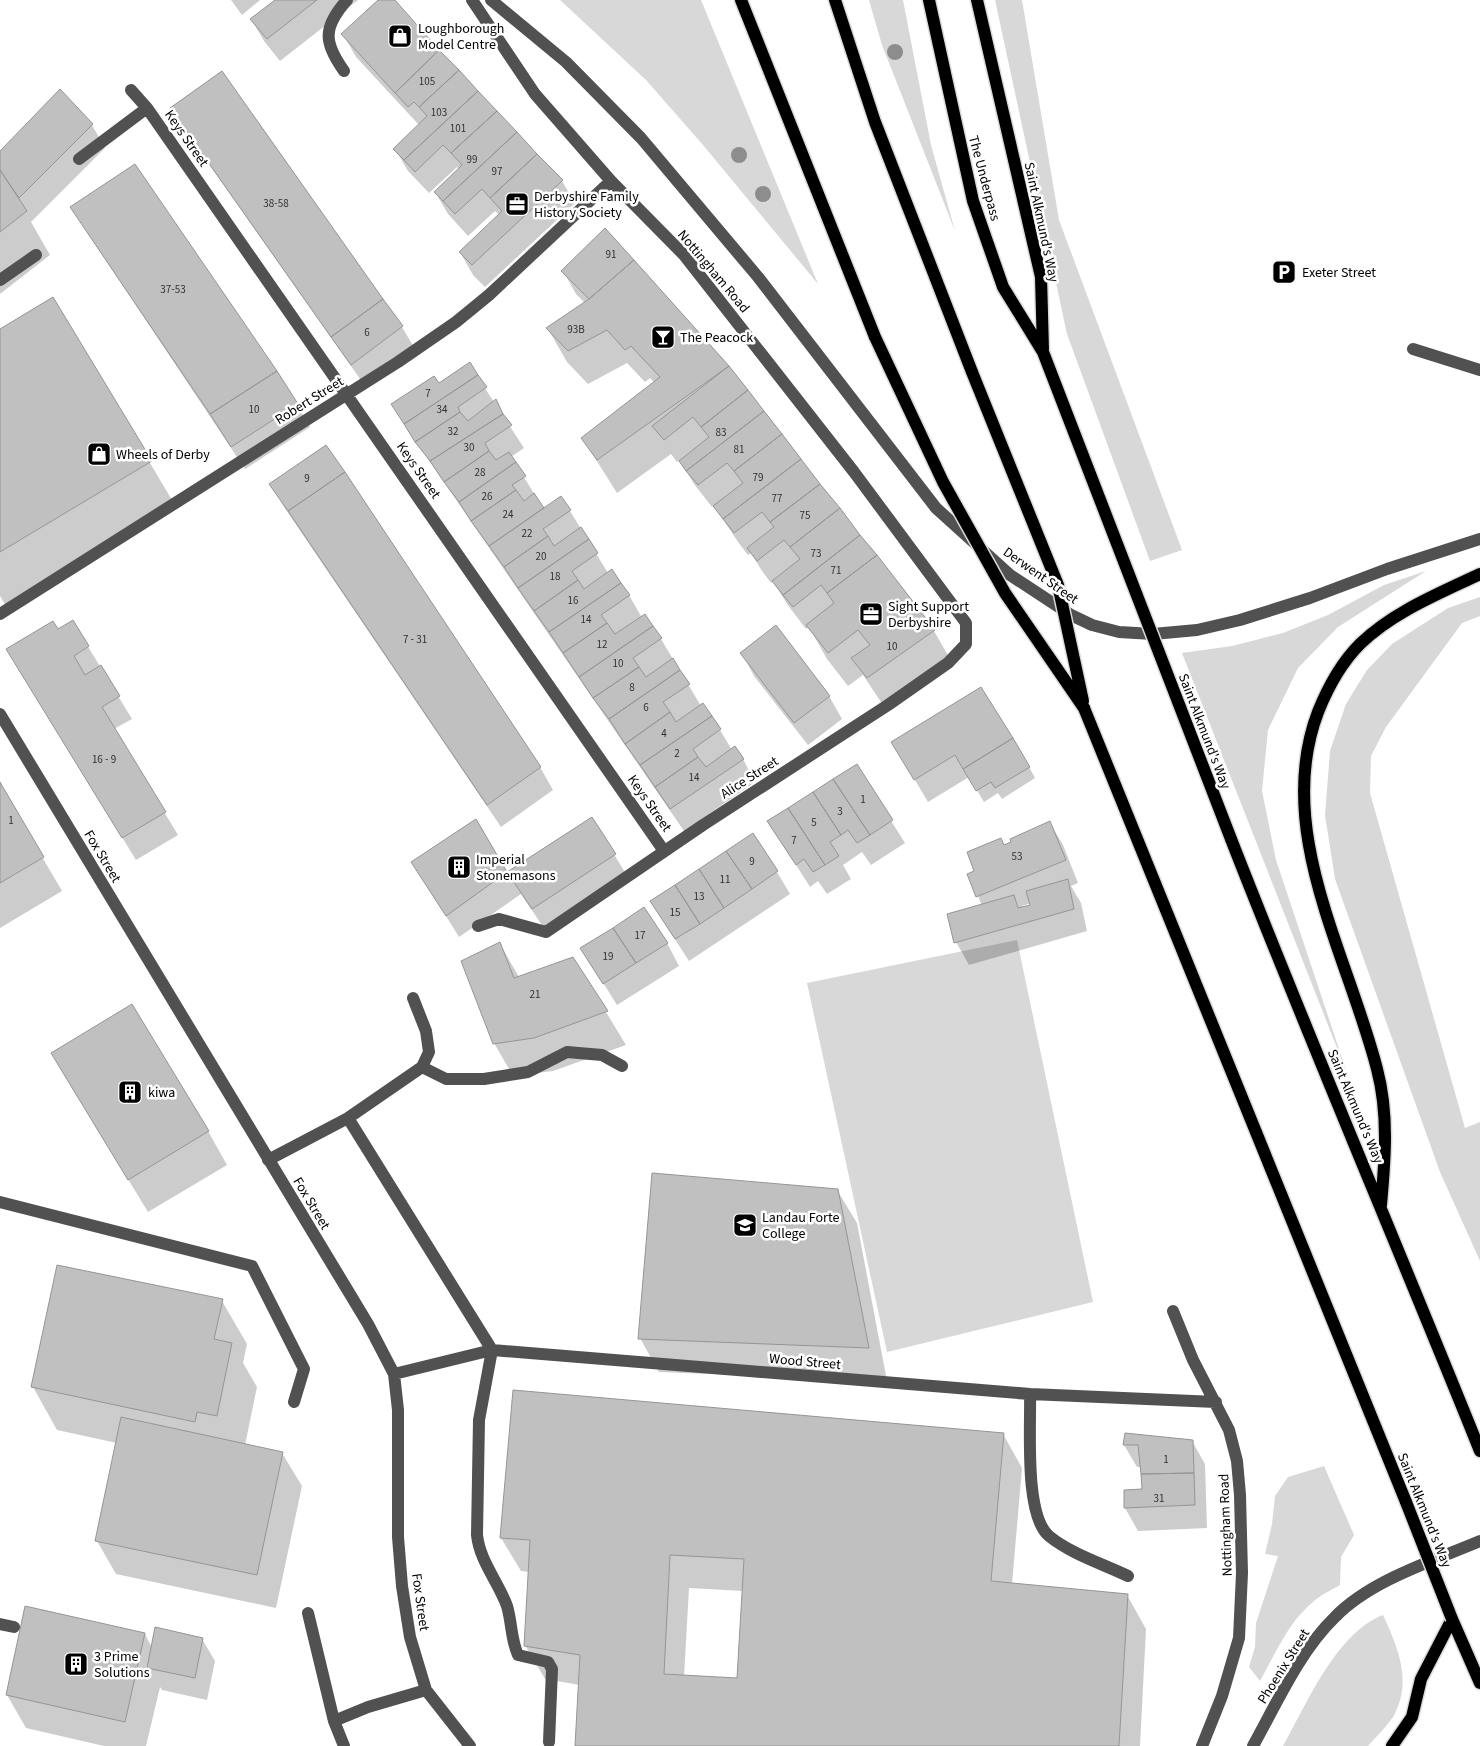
<svg xmlns="http://www.w3.org/2000/svg" width="1480" height="1746" viewBox="0 0 1480 1746" font-family="'Source Sans 3',sans-serif">
<style>
.green{fill:#d8d8d8}
.shadow{fill:#0003;fill-rule:evenodd}
.building{fill:#c0c0c0;stroke:#959595;fill-rule:evenodd}
.lines{fill:none;stroke-linecap:round;stroke-linejoin:round}
.major-casing{stroke:#dbdbdb;stroke-width:15}
.minor{stroke:#515151;stroke-width:12}
.major{stroke:#000;stroke-width:12}
.major-bridge-casing{stroke:#dbdbdb;stroke-width:15;stroke-linecap:butt}
.major-bridge{stroke:#000;stroke-width:12}
.tree{fill:#8d8d8d}
.labels{text-anchor:middle;stroke-width:5;stroke-linejoin:round;paint-order:stroke}
.number-label{font-size:11px;fill:#303030}
.poi-label{font-size:14px;fill:#000;stroke:#fff;text-anchor:start}
.street-label{font-size:14px;fill:#000;stroke:#fff}
</style>
<rect width="100%" height="100%" fill="#fff"/>
<!-- green -->
<path class="green" d="M 560,0 L 701,0 L 818,284 L 703,145 L 646,80 Z
M 869,0 L 903,0 L 931,145 L 955,231 L 882,45 Z
M 995,0 L 1022,0 L 1059,220 L 1182,550 L 1150,561 L 1067,334 Z
M 1426,571 L 1338,627 L 1298,668 L 1268,730 L 1262,791 L 1276,860 L 1348,1076 L 1182,653 L 1232,646 L 1283,633 L 1328,615 L 1384,585 Z
M 1480,597 L 1480,616 L 1462,623 L 1386,727 L 1371,756 L 1370,793 L 1465,1128 L 1480,1122 L 1480,1261 L 1440,1172 L 1335,879 L 1325,815 L 1330,751 L 1346,704 L 1367,670 L 1392,644 L 1448,608 Z
M 1017,940 L 1093,1302 L 887,1352 L 807,983 Z
M 1324,1466 L 1354,1535 L 1341,1557 L 1340,1585 C 1331,1590 1321,1595 1314,1601 C 1289,1621 1275,1654 1260,1681 L 1249,1667 L 1255,1647 L 1256,1623 L 1278,1556 L 1265,1554 L 1272,1524 L 1275,1496 L 1288,1477 Z
M 1383,1615 C 1398,1648 1413,1682 1393,1717 C 1386,1727 1376,1737 1368,1746 L 1283,1746 C 1307,1704 1336,1633 1383,1615 Z"/>
<!-- shadow -->
<path class="shadow" d="M 231,0 L 260,0 L 242,15 Z
M 277,0 L 358,0 L 280,61 L 264,41 L 251,19 Z
M 380,0 L 394,0 L 438,51 L 562,181 L 575,203 L 485,287 L 473,275 L 460,252 L 500,215 L 495,211 L 468,236 L 448,214 L 435,192 L 459,170 L 457,167 L 429,193 L 408,171 L 395,149 L 419,125 L 356,57 L 343,34 Z
M 172,108 L 402,327 L 415,349 L 365,386 L 185,130 Z
M 92,125 L 105,148 L 31,222 L 50,255 L 0,294 L 0,152 Z
M 71,208 L 297,404 L 310,427 L 245,469 Z
M 563,271 L 728,367 L 934,631 L 953,664 L 887,711 L 863,675 L 848,686 L 827,659 L 809,627 L 806,629 L 787,604 L 773,581 L 771,583 L 762,571 L 751,553 L 748,555 L 738,542 L 714,505 L 712,507 L 694,484 L 680,460 L 677,462 L 671,454 L 617,493 L 583,439 L 655,383 L 650,378 L 645,382 L 627,363 L 588,384 L 567,362 L 548,329 L 585,303 L 576,294 Z
M 52,299 L 175,505 L 6,606 L 0,596 L 0,330 Z
M 469,364 L 524,448 L 511,457 L 544,509 L 570,511 L 608,573 L 629,595 L 642,618 L 644,616 L 661,639 L 701,706 L 703,705 L 720,730 L 732,750 L 743,759 L 755,782 L 684,831 L 406,427 L 393,405 L 438,385 Z
M 271,485 L 540,767 L 553,790 L 501,827 L 284,507 Z
M 73,622 L 132,719 L 114,729 L 178,835 L 136,860 L 21,672 L 58,631 Z
M 742,653 L 829,696 L 842,719 L 808,745 L 754,676 Z
M 893,743 L 1029,767 L 1035,778 L 1002,799 L 998,793 L 984,802 L 969,777 L 928,802 Z
M 856,765 L 905,843 L 871,865 L 862,852 L 843,865 L 851,879 L 827,894 L 818,881 L 810,887 L 769,822 Z
M 0,785 L 62,891 L 0,928 Z
M 592,819 L 628,877 L 546,931 L 521,894 L 459,937 L 426,884 L 475,821 L 507,874 Z
M 1050,823 L 1063,845 L 1078,883 L 1071,886 L 1081,903 L 1087,931 L 969,965 L 956,942 L 982,906 L 969,874 ZM 1031,903 L 1031,906 L 1023,908 L 1022,906 Z
M 777,872 L 790,894 L 689,961 L 665,924 Z
M 667,943 L 679,966 L 617,1005 L 582,949 Z
M 500,944 L 519,977 L 573,958 L 626,1045 L 553,1071 L 513,1076 L 494,1043 Z
M 72,1087 L 208,1131 L 227,1165 L 148,1212 Z
M 837,1190 L 857,1223 L 887,1381 L 659,1372 L 640,1338 Z
M 222,1301 L 247,1344 L 243,1363 L 257,1387 L 245,1445 L 282,1453 L 302,1486 L 276,1608 L 116,1574 L 97,1541 L 117,1443 L 57,1430 L 33,1387 Z
M 1003,1434 L 1022,1468 L 1012,1584 L 1127,1595 L 1146,1629 L 1140,1746 L 576,1746 L 580,1685 L 545,1679 L 525,1645 L 529,1572 L 521,1571 L 501,1538 ZM 689,1588 L 743,1591 L 739,1680 L 684,1677 Z
M 1192,1441 L 1205,1464 L 1207,1528 L 1138,1531 L 1125,1508 L 1125,1491 L 1144,1490 L 1141,1467 L 1137,1467 L 1124,1445 Z
M 145,1634 L 152,1648 L 202,1639 L 215,1661 L 207,1700 L 162,1690 L 160,1687 L 146,1746 L 104,1746 L 26,1728 L 7,1695 Z"/>
<!-- building -->
<path class="building" d="M 275,0 L 317,0 L 267,39 L 250,19 Z
M 378,0 L 395,0 L 439,50 L 395,93 L 341,34 Z
M 439,50 L 459,70 L 419,107 L 414,102 L 408,107 L 395,93 Z
M 459,70 L 478,91 L 404,160 L 393,149 L 427,116 L 419,107 Z
M 222,71 L 383,299 L 331,337 L 170,108 Z
M 60,89 L 93,124 L 19,198 L 0,170 L 0,151 Z
M 478,91 L 497,111 L 451,153 L 443,145 L 415,172 L 404,160 Z
M 497,111 L 517,132 L 443,201 L 434,192 L 462,165 L 451,153 Z
M 517,132 L 537,154 L 490,198 L 482,189 L 455,214 L 443,201 Z
M 537,154 L 563,180 L 472,265 L 459,252 L 502,211 L 490,198 Z
M 135,164 L 277,371 L 210,414 L 70,207 Z
M 0,170 L 27,211 L 0,232 Z
M 605,228 L 634,260 L 589,299 L 561,271 Z
M 634,260 L 729,366 L 597,460 L 581,438 L 660,377 L 631,346 L 625,350 L 607,330 L 568,351 L 546,328 L 589,299 Z
M 53,297 L 152,461 L 0,552 L 0,329 Z
M 383,299 L 403,326 L 351,365 L 331,337 Z
M 470,362 L 478,375 L 404,424 L 391,404 L 434,376 L 439,383 Z
M 729,366 L 748,390 L 701,427 L 693,417 L 664,440 L 652,426 Z
M 277,371 L 298,404 L 231,447 L 210,414 Z
M 478,375 L 487,387 L 458,407 L 460,412 L 415,442 L 404,424 Z
M 748,390 L 764,411 L 686,471 L 679,461 L 709,437 L 701,427 Z
M 496,399 L 503,414 L 430,461 L 415,442 L 460,412 L 468,421 Z
M 764,411 L 782,434 L 734,471 L 727,463 L 698,485 L 686,471 Z
M 503,414 L 512,425 L 485,443 L 489,451 L 444,482 L 430,461 Z
M 782,434 L 801,459 L 723,519 L 713,506 L 743,483 L 734,471 Z
M 326,445 L 345,472 L 288,511 L 269,484 Z
M 489,451 L 496,460 L 509,452 L 516,462 L 459,502 L 444,482 Z
M 801,459 L 820,484 L 770,522 L 762,512 L 734,533 L 723,519 Z
M 516,462 L 526,476 L 512,485 L 516,490 L 471,521 L 459,502 Z
M 345,472 L 541,767 L 487,805 L 288,511 Z
M 820,484 L 840,508 L 790,547 L 784,540 L 757,561 L 747,548 L 774,527 L 770,522 Z
M 516,490 L 524,501 L 534,493 L 544,508 L 489,546 L 471,521 Z
M 561,496 L 571,510 L 543,529 L 548,536 L 504,567 L 489,546 Z
M 840,508 L 860,535 L 783,595 L 772,581 L 800,559 L 790,547 Z
M 581,527 L 589,539 L 518,588 L 504,567 L 548,536 L 554,546 Z
M 860,535 L 877,555 L 827,593 L 821,585 L 793,607 L 783,595 Z
M 589,539 L 598,553 L 572,571 L 578,580 L 534,611 L 518,588 Z
M 877,555 L 935,630 L 867,678 L 851,658 L 870,645 L 858,630 L 828,653 L 806,625 L 834,603 L 827,593 Z
M 612,569 L 621,583 L 549,632 L 534,611 L 578,580 L 584,589 Z
M 621,583 L 630,595 L 601,615 L 607,623 L 563,653 L 549,632 Z
M 645,614 L 653,626 L 579,677 L 563,653 L 607,623 L 615,634 Z
M 73,620 L 89,646 L 74,656 L 85,675 L 101,665 L 120,696 L 102,707 L 166,812 L 122,838 L 6,649 L 53,621 L 58,629 Z
M 776,625 L 830,696 L 794,723 L 740,653 Z
M 653,626 L 662,638 L 633,658 L 639,667 L 593,698 L 579,677 Z
M 673,658 L 680,670 L 609,719 L 593,698 L 639,667 L 646,677 Z
M 680,670 L 690,684 L 663,702 L 670,712 L 625,744 L 609,719 Z
M 981,687 L 1013,738 L 963,769 L 955,755 L 914,780 L 891,742 Z
M 703,703 L 712,716 L 640,765 L 625,744 L 670,712 L 676,722 Z
M 712,716 L 721,729 L 693,749 L 698,757 L 655,787 L 640,765 Z
M 1013,738 L 1030,767 L 995,788 L 991,782 L 976,791 L 963,769 Z
M 735,746 L 744,759 L 670,809 L 655,787 L 698,757 L 706,767 Z
M 857,764 L 893,820 L 870,835 L 833,779 Z
M 833,779 L 870,835 L 857,843 L 848,830 L 841,835 L 813,792 Z
M 0,782 L 44,857 L 0,883 Z
M 813,792 L 841,835 L 830,842 L 839,856 L 825,865 L 788,808 Z
M 788,808 L 825,865 L 813,872 L 804,859 L 796,865 L 767,821 Z
M 592,817 L 616,854 L 532,909 L 507,872 Z
M 476,819 L 507,872 L 446,916 L 411,862 Z
M 1050,821 L 1066,860 L 976,897 L 967,874 L 974,871 L 967,852 L 1001,838 L 1004,845 L 1011,842 L 1010,839 Z
M 753,833 L 778,871 L 752,889 L 726,851 Z
M 726,851 L 752,889 L 724,908 L 699,869 Z
M 699,869 L 724,908 L 700,924 L 675,885 Z
M 1068,879 L 1074,909 L 954,943 L 947,914 L 1014,895 L 1018,908 L 1030,905 L 1026,891 Z
M 675,885 L 700,924 L 675,939 L 650,901 Z
M 644,907 L 668,943 L 636,963 L 613,928 Z
M 613,928 L 636,963 L 603,984 L 580,948 Z
M 500,942 L 514,978 L 573,957 L 608,1011 L 534,1038 L 493,1044 L 461,961 Z
M 132,1004 L 209,1131 L 128,1180 L 51,1053 Z
M 652,1173 L 838,1189 L 869,1348 L 638,1339 Z
M 57,1265 L 223,1299 L 214,1339 L 232,1343 L 217,1416 L 197,1412 L 195,1422 L 31,1387 Z
M 513,1390 L 1004,1433 L 991,1581 L 1128,1594 L 1119,1746 L 575,1746 L 580,1655 L 524,1646 L 530,1540 L 500,1538 ZM 670,1555 L 744,1559 L 737,1678 L 664,1674 Z
M 121,1417 L 283,1452 L 257,1575 L 95,1541 Z
M 1125,1433 L 1193,1440 L 1194,1473 L 1141,1474 L 1138,1445 L 1123,1445 Z
M 1194,1473 L 1195,1505 L 1124,1508 L 1124,1490 L 1142,1489 L 1141,1474 Z
M 25,1606 L 145,1633 L 125,1722 L 6,1695 Z
M 155,1627 L 203,1638 L 195,1678 L 147,1668 Z"/>
<g class="lines">
<!-- major casing -->
<g class="major-casing">
<path id="major" d="M 741,0 L 875,337
M 835,0 L 875,122 L 972,372
M 929,0 L 973,201 L 1003,287 L 1043,352
M 977,0 L 1041,277 L 1043,350
M 1084,708 L 1406,1502
M 1231,839 C 1311,1044 1398,1247 1480,1451
M 1381,1205 C 1385,1160 1389,1114 1377,1069 C 1348,955 1273,830 1318,712 C 1328,687 1341,663 1360,644 C 1393,612 1438,594 1480,574
M 1452,1619 L 1480,1683
M 1392,1746 L 1412,1717 L 1421,1679 L 1452,1619"/>
</g>
<!-- minor -->
<path class="minor" d="M 472,0 L 535,94 L 611,181 L 684,255 L 854,472 L 966,623 L 966,644 L 948,663 L 888,705 L 703,825 L 546,932 L 499,919 L 478,926
M 491,0 L 566,62 L 641,138 L 758,277 L 936,508 L 1010,575 L 1071,615 L 1092,625 L 1119,632 L 1153,634 L 1197,630 L 1240,620 L 1310,598 L 1387,569 L 1480,539
M 344,71 C 324,43 322,28 347,0
M 147,108 L 664,851
M 79,159 L 147,108 L 131,90
M 0,280 L 36,255
M 1413,349 L 1480,370
M 0,614 L 398,362 L 456,322 L 489,295 L 611,181
M 0,714 L 368,1324 L 394,1374 L 398,1410 L 398,1537 L 402,1586 L 410,1637 L 426,1690 L 470,1746
M 422,1067 L 446,1079 L 484,1079 L 528,1072 L 567,1052 L 602,1055 L 622,1066
M 348,1118 L 492,1350 L 479,1420 L 477,1535 C 480,1562 498,1581 507,1606 C 512,1623 511,1640 518,1655 L 548,1662 L 552,1669 L 549,1742
M 268,1160 L 348,1118 L 422,1067 L 429,1052 L 426,1031 L 413,998
M 0,1202 L 252,1266 L 304,1369 L 294,1402
M 1173,1311 L 1193,1360 L 1229,1430 L 1237,1461 L 1240,1495 L 1242,1573 L 1239,1638 L 1222,1696 L 1202,1746
M 394,1374 L 492,1350 L 1030,1394 L 1216,1402
M 1030,1394 C 1031,1427 1024,1515 1049,1536 C 1071,1554 1103,1564 1128,1576
M 308,1613 L 334,1721
M 0,1624 L 14,1627
M 344,1746 L 334,1721 L 368,1707 L 426,1690
M 1253,1746 C 1277,1703 1299,1652 1335,1617 C 1371,1580 1433,1561 1480,1541"/>
<!-- major -->
<use href="#major" class="major"/>
<!-- major-bridge casing -->
<g class="major-bridge-casing">
<path id="major-bridge" d="M 875,337 L 943,482 L 1005,593 L 1084,708
M 1043,352 L 1231,839
M 972,372 L 1058,585 L 1083,701
M 1406,1502 L 1452,1619"/>
</g>
<!-- major-bridge -->
<use href="#major-bridge" class="major-bridge"/>
</g>
<!-- trees -->
<g class="tree">
<circle cx="895" cy="52" r="8"/>
<circle cx="739" cy="155" r="8"/>
<circle cx="763" cy="194" r="8"/>
</g>
<!-- icons -->
<defs>
<g id="shop-square" transform="scale(1.25)"><rect x="-9" y="-9" width="18" height="18" rx="4" fill="#000" stroke="#fff"/><path d="M-5-2.5h2.3a2.7 3.5 0 0 1 5.4 0H5L5.5 6h-11ZM-1.5-2.5h3a1.5 2.3 0 0 0-3 0Z" fill="#fff"/></g>
<g id="office-square" transform="scale(1.25)"><rect x="-9" y="-9" width="18" height="18" rx="4" fill="#000" stroke="#fff"/><path d="M-6-3h4V-5.5h4V-3h4V5H-6ZM-1-4.5V-3h2v-1.5ZM-6 0V1H6V0Z" fill="#fff"/></g>
<g id="parking-square" transform="scale(1.25)"><rect x="-9" y="-9" width="18" height="18" rx="4" fill="#000" stroke="#fff"/><path d="M-3.5-5.5H1a3.5 3.5 0 0 1 0 7H-1V5.5H-3.5ZM-1-3.4V-.6H.8a1.4 1.4 0 0 0 0-2.8Z" fill="#fff"/></g>
<g id="bar-square" transform="scale(1.25)"><rect x="-9" y="-9" width="18" height="18" rx="4" fill="#000" stroke="#fff"/><path d="M-6-5H6L.8 .8V4.5H3.5V6h-7V4.5H-.8V.8Z" fill="#fff"/></g>
<g id="building-square" transform="scale(1.25)"><rect x="-9" y="-9" width="18" height="18" rx="4" fill="#000" stroke="#fff"/><path d="M-4-6H4V6H1V3H-1V6H-4ZM-2.5-4.3h1.7v1.8h-1.7ZM.8-4.3h1.7v1.8H.8ZM-2.5-1h1.7V.8h-1.7ZM.8-1h1.7V.8H.8Z" fill="#fff"/></g>
<g id="school-square" transform="scale(1.25)"><rect x="-9" y="-9" width="18" height="18" rx="4" fill="#000" stroke="#fff"/><path d="M0-5L7-2L0 1L-7-2ZM-4 1L0 2.5L4 1V4Q0 6-4 4Z" fill="#fff"/></g>
</defs>
<g fill-rule="evenodd">
<use href="#shop-square" x="400" y="36"/>
<use href="#office-square" x="517" y="204"/>
<use href="#parking-square" x="1284" y="272"/>
<use href="#bar-square" x="663" y="337"/>
<use href="#shop-square" x="99" y="454"/>
<use href="#office-square" x="871" y="614"/>
<use href="#building-square" x="459" y="867"/>
<use href="#building-square" x="130" y="1092"/>
<use href="#school-square" x="745" y="1225"/>
<use href="#building-square" x="76" y="1664"/>
</g>
<g class="labels">
<!-- number labels -->
<g class="number-label">
<text x="427" y="85">105</text>
<text x="439" y="116">103</text>
<text x="458" y="132">101</text>
<text x="472" y="163">99</text>
<text x="497" y="175">97</text>
<text x="276" y="207">38-58</text>
<text x="611" y="258">91</text>
<text x="173" y="293">37-53</text>
<text x="576" y="333">93B</text>
<text x="367" y="336">6</text>
<text x="428" y="397">7</text>
<text x="254" y="413">10</text>
<text x="442" y="413">34</text>
<text x="453" y="435">32</text>
<text x="721" y="436">83</text>
<text x="469" y="451">30</text>
<text x="739" y="453">81</text>
<text x="480" y="476">28</text>
<text x="758" y="481">79</text>
<text x="307" y="482">9</text>
<text x="487" y="500">26</text>
<text x="777" y="502">77</text>
<text x="508" y="518">24</text>
<text x="805" y="519">75</text>
<text x="527" y="537">22</text>
<text x="816" y="557">73</text>
<text x="541" y="560">20</text>
<text x="836" y="574">71</text>
<text x="555" y="580">18</text>
<text x="573" y="604">16</text>
<text x="586" y="623">14</text>
<text x="415" y="643">7 - 31</text>
<text x="602" y="648">12</text>
<text x="892" y="650">10</text>
<text x="618" y="667">10</text>
<text x="632" y="691">8</text>
<text x="646" y="711">6</text>
<text x="664" y="737">4</text>
<text x="677" y="757">2</text>
<text x="104" y="763">16 - 9</text>
<text x="694" y="781">14</text>
<text x="863" y="803">1</text>
<text x="840" y="815">3</text>
<text x="11" y="824">1</text>
<text x="814" y="826">5</text>
<text x="794" y="844">7</text>
<text x="1017" y="860">53</text>
<text x="752" y="865">9</text>
<text x="725" y="883">11</text>
<text x="699" y="900">13</text>
<text x="675" y="916">15</text>
<text x="640" y="939">17</text>
<text x="608" y="960">19</text>
<text x="535" y="998">21</text>
<text x="1166" y="1463">1</text>
<text x="1159" y="1502">31</text>
</g>
<!-- poi labels -->
<g class="poi-label">
<text x="418" y="33">Loughborough<tspan x="418" dy="16">Model Centre</tspan></text>
<text x="534" y="201">Derbyshire Family<tspan x="534" dy="16">History Society</tspan></text>
<text x="1302" y="277">Exeter Street</text>
<text x="680" y="342">The Peacock</text>
<text x="116" y="459">Wheels of Derby</text>
<text x="888" y="611">Sight Support<tspan x="888" dy="16">Derbyshire</tspan></text>
<text x="476" y="864">Imperial<tspan x="476" dy="16">Stonemasons</tspan></text>
<text x="148" y="1097">kiwa</text>
<text x="762" y="1222">Landau Forte<tspan x="762" dy="16">College</tspan></text>
<text x="94" y="1661">3 Prime<tspan x="94" dy="16">Solutions</tspan></text>
</g>
<!-- street labels -->
<g class="street-label">
<text transform="translate(187 138) rotate(55)" y="5">Keys Street</text>
<text transform="translate(985 178) rotate(75)" y="5">The Underpass</text>
<text transform="translate(1042 222) rotate(78)" y="5">Saint Alkmund's Way</text>
<text transform="translate(714 271) rotate(50)" y="5">Nottingham Road</text>
<text transform="translate(309 400) rotate(-32)" y="5">Robert Street</text>
<text transform="translate(419 470) rotate(55)" y="5">Keys Street</text>
<text transform="translate(1041 575) rotate(35)" y="5">Derwent Street</text>
<text transform="translate(1205 731) rotate(69)" y="5">Saint Alkmund's Way</text>
<text transform="translate(749 777) rotate(-33)" y="5">Alice Street</text>
<text transform="translate(650 803) rotate(55)" y="5">Keys Street</text>
<text transform="translate(103 856) rotate(59)" y="5">Fox Street</text>
<text transform="translate(1356 1106) rotate(67)" y="5">Saint Alkmund's Way</text>
<text transform="translate(312 1203) rotate(59)" y="5">Fox Street</text>
<text transform="translate(805 1361) rotate(5)" y="5">Wood Street</text>
<text transform="translate(1425 1510) rotate(68)" y="5">Saint Alkmund's Way</text>
<text transform="translate(1225 1525) rotate(-92)" y="5">Nottingham Road</text>
<text transform="translate(421 1602) rotate(82)" y="5">Fox Street</text>
<text transform="translate(1283 1666) rotate(-58)" y="5">Phoenix Street</text>
</g>
</g>
</svg>
